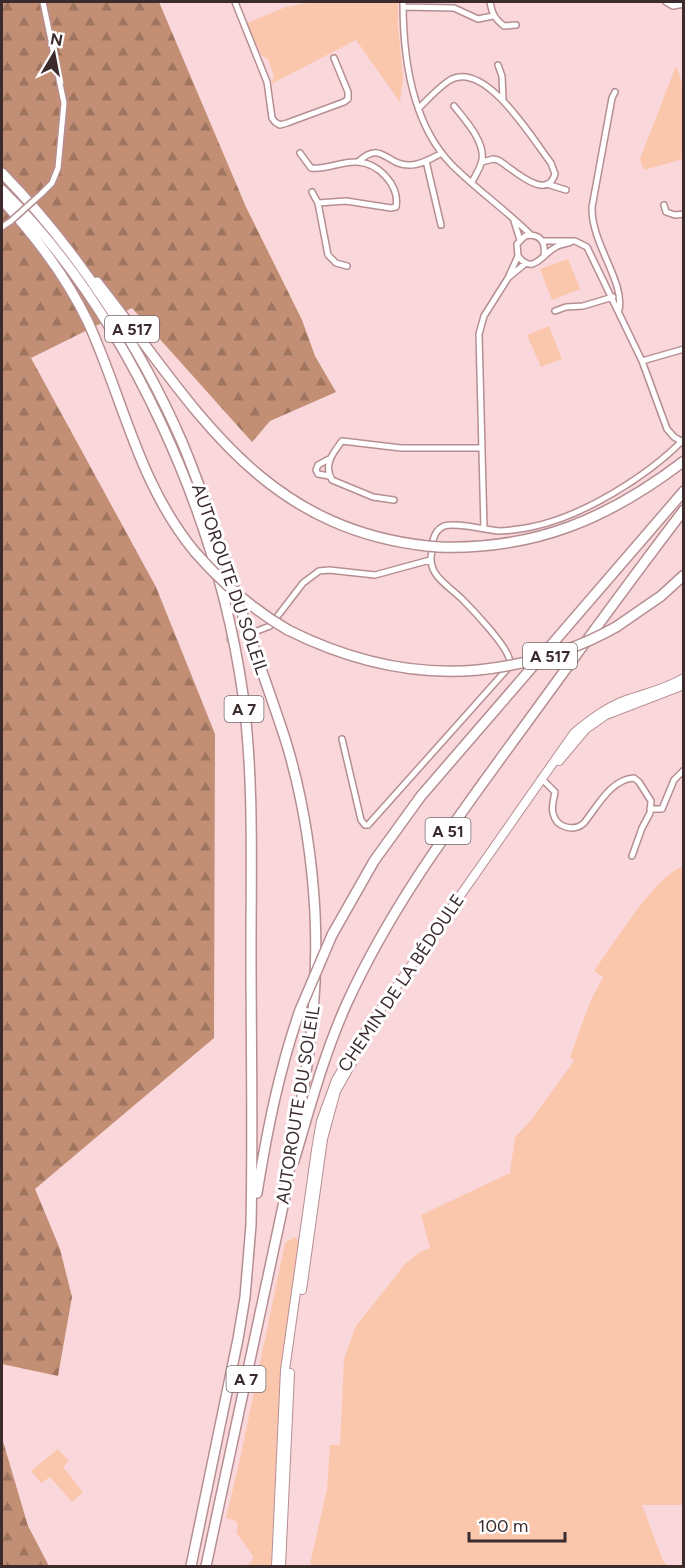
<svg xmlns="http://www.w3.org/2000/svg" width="685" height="1568" viewBox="0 0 685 1568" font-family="Figtree,sans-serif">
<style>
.green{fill:#fac7ad}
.forest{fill:url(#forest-firs)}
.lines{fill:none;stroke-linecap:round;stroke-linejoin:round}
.street-tunnel{stroke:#d4b5b7;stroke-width:5;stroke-dasharray:5 2.5;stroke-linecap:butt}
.street-casing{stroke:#b68e92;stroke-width:8}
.secondary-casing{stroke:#b68e92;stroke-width:10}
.highway-casing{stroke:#b68e92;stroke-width:12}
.street{stroke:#fff;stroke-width:5}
.secondary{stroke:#fff;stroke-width:8}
.highway{stroke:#fff;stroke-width:9}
.street-bridge-casing{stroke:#b68e92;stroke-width:8;stroke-linecap:butt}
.highway-bridge-casing{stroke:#b68e92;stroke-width:12;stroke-linecap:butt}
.street-bridge{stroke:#fff;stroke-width:5}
.highway-bridge{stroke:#fff;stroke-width:9}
.labels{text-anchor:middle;stroke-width:6;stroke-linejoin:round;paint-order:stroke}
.shield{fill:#fff;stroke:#766b6c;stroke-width:1.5}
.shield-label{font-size:16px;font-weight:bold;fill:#3c2b2d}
.street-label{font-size:18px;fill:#3c2b2d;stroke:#fff}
</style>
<defs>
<pattern id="forest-firs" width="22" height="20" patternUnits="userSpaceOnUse" patternTransform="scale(1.5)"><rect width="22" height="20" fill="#c28f75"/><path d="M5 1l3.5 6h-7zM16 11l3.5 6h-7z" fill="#9f7560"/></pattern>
</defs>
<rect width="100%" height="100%" fill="#fad7da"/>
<!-- green -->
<path class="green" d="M 312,2 L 398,2 L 398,25 L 403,78 L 400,102 L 356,40 L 271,84 L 274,77 L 268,59 L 261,55 L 247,23 L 286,7 Z
M 676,66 L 683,85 L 683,159 L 644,170 L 640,159 Z
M 568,259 L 580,289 L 552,300 L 540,269 Z
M 549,326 L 562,359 L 541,367 L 527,335 Z
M 683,866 L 683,1505 L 642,1505 L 663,1561 L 668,1566 L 318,1566 L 310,1564 L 327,1489 L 330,1445 L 340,1445 L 344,1359 L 356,1326 L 406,1263 L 420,1252 L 430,1248 L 421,1215 L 510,1173 L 515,1137 L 532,1119 L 574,1061 L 570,1057 L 590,1002 L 603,977 L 594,971 C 614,944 654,877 683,866 Z
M 294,1237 L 299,1240 L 278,1417 L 271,1566 L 242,1566 C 249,1565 252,1563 253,1556 L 236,1532 L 238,1526 L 236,1521 L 226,1518 L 240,1459 L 285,1243 Z
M 58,1449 L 69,1461 L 63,1467 L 83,1492 L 72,1502 L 50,1477 L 41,1483 L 31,1471 Z"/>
<!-- forest -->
<path class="forest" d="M 2,2 L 159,2 L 246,207 L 302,320 L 315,356 L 336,392 L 270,421 L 252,442 L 132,308 L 31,358 L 156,587 L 215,734 L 214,1038 L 35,1189 L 60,1249 L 72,1297 L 58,1376 L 2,1364 Z
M 2,1438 L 28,1526 L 49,1566 L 2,1566 Z"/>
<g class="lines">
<!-- street-tunnel -->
<path class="street-tunnel" d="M 226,640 L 257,631"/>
<!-- street casing -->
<g class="street-casing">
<path id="street" d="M 235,2 L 267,82 L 272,118 L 275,122 L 280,125 L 287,123 L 344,102 L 348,99 L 348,92 L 334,58
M 403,2 C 403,57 411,123 452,165 C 477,190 506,210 531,235
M 490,2 C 492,13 494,18 504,26 L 516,25
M 666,2 L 673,6 L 684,4
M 403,7 L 454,8 L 478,19 L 493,16
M 498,65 L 502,76 L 503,99
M 615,92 L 612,98 L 592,207 C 591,244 625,281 619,310
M 454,106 C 465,120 485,141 482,160 C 481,167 475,176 472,182
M 419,108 C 428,99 439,87 450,80 C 486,60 533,140 551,163 L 555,174 C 546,203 511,167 498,160 L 493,159 L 482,162
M 300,153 L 311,168 C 326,170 342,161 357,162 C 379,163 400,186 396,207 L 391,208 L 346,201 L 318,203
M 426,161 L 441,225
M 358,162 C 382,139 386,166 410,165 C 421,165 432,158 442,153
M 547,184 L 566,190
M 312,192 L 318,203 L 328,255 L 336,263 L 347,266
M 41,194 L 52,183 L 58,168 L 64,103 L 43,2
M 664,205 L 666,212 L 675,215 L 684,214
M 514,221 L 520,240
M 2,227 L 11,221
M 543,241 L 575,241 L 587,247 L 642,361 L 667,429 L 674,437 L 681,441
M 544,255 C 546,241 539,233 525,236 L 517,244 L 518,256 C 533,276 542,254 556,247 C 560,244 566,244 571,242
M 509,277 L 526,263
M 555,311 L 566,307 L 583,306 L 613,297
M 642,361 L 684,349
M 329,459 L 318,465 L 316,470 L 318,474 L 329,476
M 394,500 L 373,497 L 332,480 C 323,465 333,453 342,441 L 401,448 L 482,448
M 484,529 L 479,334 L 484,316 L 508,278 L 518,256
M 433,540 C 435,534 437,529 444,526 C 457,522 484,530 499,531 C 509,531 520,529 531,527 C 582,517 648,476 684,439
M 257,631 L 270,626 L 303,583 L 319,571 L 329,570 L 375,575 L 430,560
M 342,739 L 361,820 L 365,825 L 368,825 L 509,667 C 510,663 511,662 509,658 C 505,644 473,610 462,599 C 448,585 426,575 432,551
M 541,778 L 555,792 C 554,798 551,807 553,813 C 556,828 574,832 584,823 C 597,807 611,779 634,778 L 639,782 L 651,801 L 650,813 L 642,828 L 632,856
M 650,809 L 662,809 L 674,780 L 684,770"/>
</g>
<!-- secondary casing -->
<g class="secondary-casing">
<path id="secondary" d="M 559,761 L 586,729 L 606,715 L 684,685
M 302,1290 L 323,1139 L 336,1091 L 353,1061
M 276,1566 L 285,1370 L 316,1150 L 321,1121 L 336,1080 L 364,1033 L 574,733 C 591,719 607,707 626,700 C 646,693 666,689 684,678
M 281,1566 L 290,1373"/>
</g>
<!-- highway casing -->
<g class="highway-casing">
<path id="highway" d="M 2,173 C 76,249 140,345 182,442 C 209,507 229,574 251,640 C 263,675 276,710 287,745 C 303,799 312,857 315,913 C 317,959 315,1006 309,1051 C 303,1098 292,1145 286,1192 L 206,1566
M 2,190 C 130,316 218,518 243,695 C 254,779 251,865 251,949 C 251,1041 253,1133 251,1225 L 245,1297 L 238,1339 L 191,1566
M 2,200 C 36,237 66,276 88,322 C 124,401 138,483 195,552
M 97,282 C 193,403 256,527 427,546
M 439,547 C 535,550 608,519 684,461
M 616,627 L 661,596 L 684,575
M 288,630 C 348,660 411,676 478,670
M 332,935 L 374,861 L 421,796 L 684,491
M 294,1161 C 310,1107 324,1054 347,1003 C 391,907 448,831 509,747 C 567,668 624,588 684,510
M 257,1193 C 267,1131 279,1070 300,1010"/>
</g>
<!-- street -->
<use href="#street" class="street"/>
<!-- secondary -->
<use href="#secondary" class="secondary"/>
<!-- highway -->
<use href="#highway" class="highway"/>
<!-- street-bridge casing -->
<g class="street-bridge-casing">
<path id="street-bridge" d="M 11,221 L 41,194"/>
</g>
<!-- highway-bridge casing -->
<g class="highway-bridge-casing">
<path id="highway-bridge" d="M 427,546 L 439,547
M 195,552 C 222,583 252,609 288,630
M 478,670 C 527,665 573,651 616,627
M 300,1010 L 332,935"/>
</g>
<!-- street-bridge -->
<use href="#street-bridge" class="street-bridge"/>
<!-- highway-bridge -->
<use href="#highway-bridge" class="highway-bridge"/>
</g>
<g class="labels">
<!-- shield labels -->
<g class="shield">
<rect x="105" y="316" width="54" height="26" rx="4.5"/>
<rect x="523" y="643" width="54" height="26" rx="4.5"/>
<rect x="224.5" y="696" width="39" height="26" rx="4.5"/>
<rect x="425.5" y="818" width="45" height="26" rx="4.5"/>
<rect x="226.5" y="1366" width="39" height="26" rx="4.5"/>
</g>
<g class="shield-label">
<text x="132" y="335">A 517</text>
<text x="550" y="662">A 517</text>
<text x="244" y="715">A 7</text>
<text x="448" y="837">A 51</text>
<text x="246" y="1385">A 7</text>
</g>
<!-- street labels -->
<g class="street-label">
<text transform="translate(230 579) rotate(71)" y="6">AUTOROUTE DU SOLEIL</text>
<text transform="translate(401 983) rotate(-56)" y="6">CHEMIN DE LA BÉDOULE</text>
<text transform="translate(298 1105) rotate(-81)" y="6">AUTOROUTE DU SOLEIL</text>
</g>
</g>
<!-- border -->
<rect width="685" height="1568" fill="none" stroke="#3c2b2d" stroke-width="6"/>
<!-- north arrow -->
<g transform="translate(54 54) rotate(10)" stroke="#ffffff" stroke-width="4.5" paint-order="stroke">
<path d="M0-4.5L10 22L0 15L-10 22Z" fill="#3c2b2d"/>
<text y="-9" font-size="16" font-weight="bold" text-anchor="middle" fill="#3c2b2d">N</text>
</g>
<!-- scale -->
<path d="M469 1532v9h96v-9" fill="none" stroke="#3c2b2d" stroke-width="3"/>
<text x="478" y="1532" font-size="18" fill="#3c2b2d" stroke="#ffffff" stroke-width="4.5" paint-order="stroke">100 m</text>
</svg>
